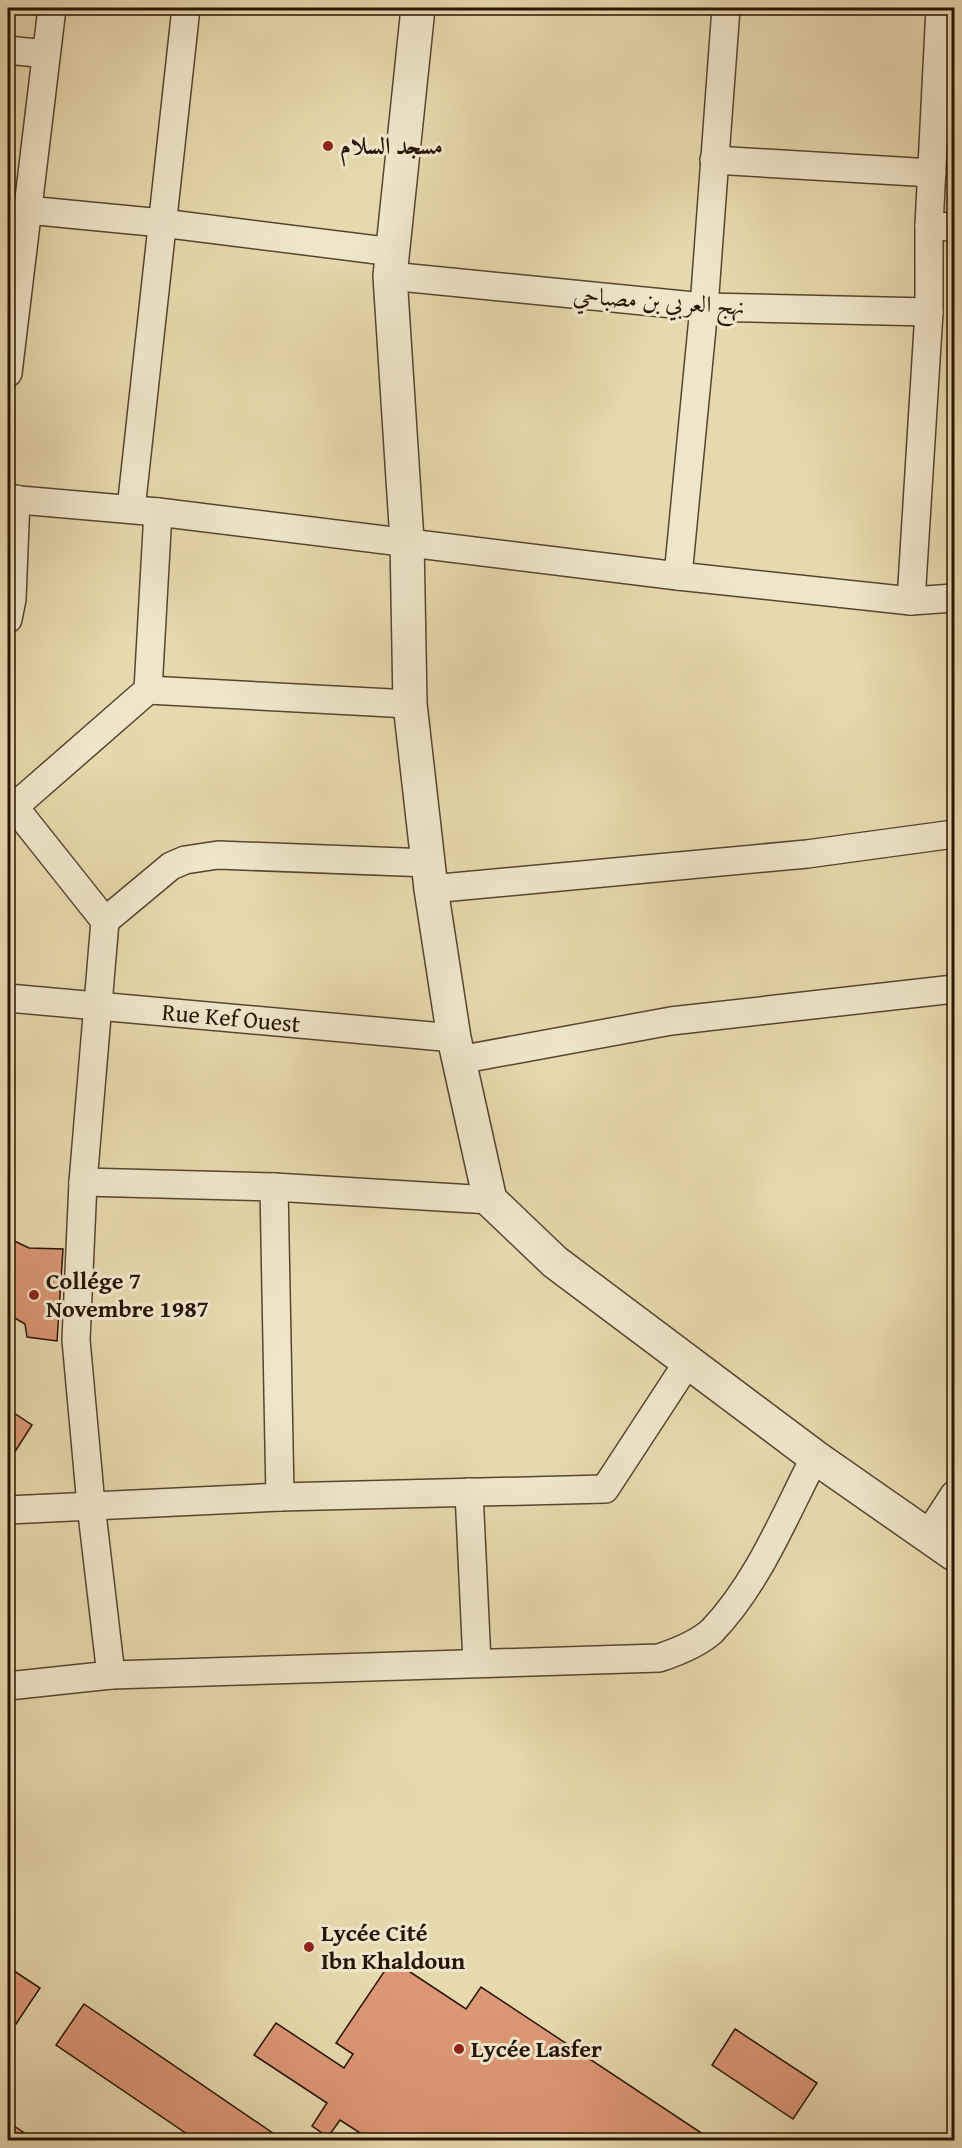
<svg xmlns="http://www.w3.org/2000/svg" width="962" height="2148" viewBox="0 0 962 2148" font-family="'Gentium Book Plus',Amiri,serif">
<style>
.building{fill:#dc9774;stroke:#271406;stroke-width:1.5}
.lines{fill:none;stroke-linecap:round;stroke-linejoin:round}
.minor-casing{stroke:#574530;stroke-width:30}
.tertiary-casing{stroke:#574530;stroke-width:36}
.minor{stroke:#efe6ca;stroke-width:27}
.tertiary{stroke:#efe6ca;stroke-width:33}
.poi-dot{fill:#8f2418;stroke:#efe6ca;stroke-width:2}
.labels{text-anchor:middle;stroke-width:6;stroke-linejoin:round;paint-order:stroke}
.poi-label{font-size:24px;font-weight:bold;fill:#271406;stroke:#efe6ca;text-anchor:start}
.street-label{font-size:24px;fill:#271406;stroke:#efe6ca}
</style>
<rect width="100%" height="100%" fill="#e6d9ad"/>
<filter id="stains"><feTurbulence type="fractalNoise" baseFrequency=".00333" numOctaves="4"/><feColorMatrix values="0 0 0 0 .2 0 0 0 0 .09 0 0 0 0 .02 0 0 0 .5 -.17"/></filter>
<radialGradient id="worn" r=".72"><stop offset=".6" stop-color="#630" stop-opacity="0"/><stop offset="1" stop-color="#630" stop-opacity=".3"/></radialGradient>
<!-- building -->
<path class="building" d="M 8,1238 L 29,1248 L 63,1249 L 57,1341 L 27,1337 L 25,1324 L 8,1314 Z
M 8,1409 L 32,1425 L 9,1461 L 8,1460 Z
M 392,1960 L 466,2009 L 481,1987 L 712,2140 L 371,2140 L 340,2120 L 328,2137 L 312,2126 L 327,2103 L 254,2055 L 276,2023 L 344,2068 L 353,2054 L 336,2043 Z
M 8,1967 L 40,1988 L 16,2024 L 8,2019 Z
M 84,2004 L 283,2140 L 196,2140 L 56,2045 Z
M 735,2029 L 817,2083 L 793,2119 L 712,2065 Z
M 8,2122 L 35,2140 L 8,2140 Z"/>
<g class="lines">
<!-- minor casing -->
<g class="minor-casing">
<g id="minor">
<path d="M 8,50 L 46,54"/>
<path d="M 714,160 L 932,173"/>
<path d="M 27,210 L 162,223 L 393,252"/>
<path d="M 929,226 L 954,227"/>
<path d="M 390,276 L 704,307 L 929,312"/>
<path d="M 8,373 L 52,8"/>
<path d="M 8,499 L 158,512 L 678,576 L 911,601 L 954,598"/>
<path d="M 131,509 L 186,8"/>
<path d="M 678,576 L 704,307 L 726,8"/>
<path d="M 911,601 L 929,312 L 929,226 L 940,8"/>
<path d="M 8,619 L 12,599 L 16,499"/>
<path d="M 148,690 L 410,704"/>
<path d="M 8,799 L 105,921 L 83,1182 L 76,1340 L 91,1505 L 111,1675"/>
<path d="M 14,807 L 148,690 L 158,512"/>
<path d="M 431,889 L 807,854 L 954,834"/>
<path d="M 105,921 L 171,866 L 185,860 L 218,855 L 429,863"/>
<path id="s1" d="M 8,998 L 454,1038"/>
<path d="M 459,1060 L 671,1021 L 954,989"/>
<path d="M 83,1182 L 274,1187 L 490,1200"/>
<path d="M 274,1187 L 280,1497"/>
<path d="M 469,1492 L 477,1663"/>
<path d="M 8,1510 L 280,1497 L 605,1489 L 688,1362"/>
<path d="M 928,1535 L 954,1495"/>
<path d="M 8,1686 L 111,1675 L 659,1658 C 677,1652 698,1644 712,1631 C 758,1583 785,1515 815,1457"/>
</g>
</g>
<!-- tertiary casing -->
<g class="tertiary-casing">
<path id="tertiary" d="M 418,8 L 390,276 L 407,541 L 410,704 L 431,889 L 454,1038 L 490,1200 L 555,1262 L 815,1457 L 954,1554"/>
</g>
<!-- minor -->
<use href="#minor" class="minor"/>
<!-- tertiary -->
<use href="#tertiary" class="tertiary"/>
</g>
<!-- markers -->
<g class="poi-dot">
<circle cx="328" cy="146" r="6"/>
<circle cx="34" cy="1295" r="6"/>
<circle cx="309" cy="1947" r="6"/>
<circle cx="459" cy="2049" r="6"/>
</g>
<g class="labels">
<!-- poi labels -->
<g class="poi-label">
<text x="340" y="154">مسجد السلام</text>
<text x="46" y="1289">Collége 7<tspan x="46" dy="28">Novembre 1987</tspan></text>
<text x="321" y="1941">Lycée Cité<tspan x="321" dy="28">Ibn Khaldoun</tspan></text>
<text x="471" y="2057">Lycée Lasfer</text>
</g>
<!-- street labels -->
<g class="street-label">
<text transform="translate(659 301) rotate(4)" y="8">نهج العربي بن مصباحي</text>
<text dy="8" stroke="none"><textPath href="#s1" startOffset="224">Rue Kef Ouest</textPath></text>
</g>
</g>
<!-- margin -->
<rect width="962" height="2148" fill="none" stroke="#e6d9ad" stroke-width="30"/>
<rect x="9" y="9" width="944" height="2130" fill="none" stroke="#271406" stroke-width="3"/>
<rect x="15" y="15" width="932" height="2118" fill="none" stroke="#271406" stroke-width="1.5"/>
<rect width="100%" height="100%" filter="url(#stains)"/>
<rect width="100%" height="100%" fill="url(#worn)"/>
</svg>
